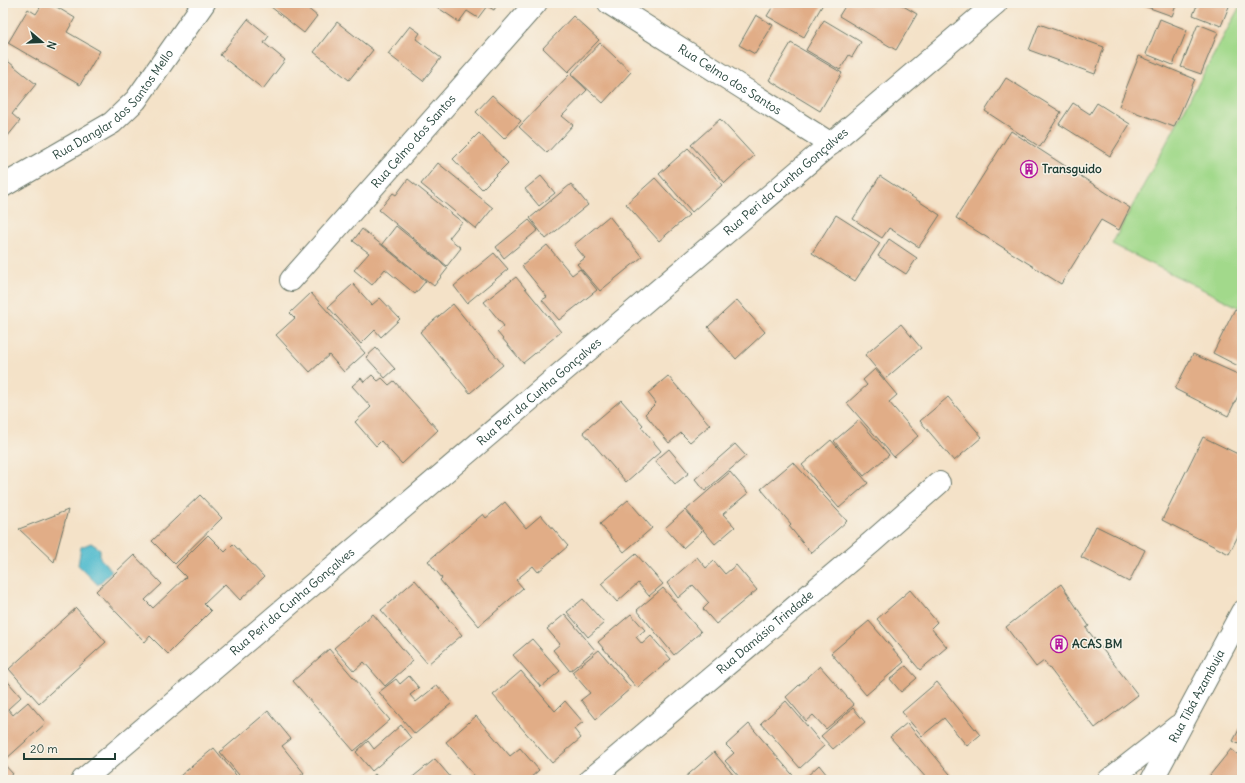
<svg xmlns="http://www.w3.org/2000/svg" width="1245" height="783" viewBox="0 0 1245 783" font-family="Delius,sans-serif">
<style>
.green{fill:#a2d98b;stroke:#608b60}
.water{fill:#51bbce;stroke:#387c81}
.building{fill:#e1ad87}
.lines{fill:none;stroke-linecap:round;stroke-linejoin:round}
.minor-casing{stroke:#6a7768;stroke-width:24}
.minor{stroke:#fff;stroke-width:22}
.labels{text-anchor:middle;stroke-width:3;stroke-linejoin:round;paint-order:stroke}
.street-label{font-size:12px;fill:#1f3d34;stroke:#f7f3e8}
.poi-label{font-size:12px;font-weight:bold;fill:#1f3d34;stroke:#f7f3e8;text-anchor:start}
</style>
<rect width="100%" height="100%" fill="#f7f3e8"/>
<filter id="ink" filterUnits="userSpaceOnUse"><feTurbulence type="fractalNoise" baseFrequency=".025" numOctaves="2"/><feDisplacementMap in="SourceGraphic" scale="8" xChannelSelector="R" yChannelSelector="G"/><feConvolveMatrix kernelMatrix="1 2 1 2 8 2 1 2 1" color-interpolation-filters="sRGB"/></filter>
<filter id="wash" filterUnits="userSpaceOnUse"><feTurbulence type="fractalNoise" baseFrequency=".012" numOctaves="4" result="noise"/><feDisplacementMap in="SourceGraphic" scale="16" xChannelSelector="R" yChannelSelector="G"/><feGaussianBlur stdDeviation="0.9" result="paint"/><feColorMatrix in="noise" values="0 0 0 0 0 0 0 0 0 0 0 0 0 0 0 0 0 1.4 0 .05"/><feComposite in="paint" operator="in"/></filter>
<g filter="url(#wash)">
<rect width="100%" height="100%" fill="#f4e2c8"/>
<!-- green -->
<path class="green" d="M 1240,6 L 1242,7 L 1242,309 L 1112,244 Z"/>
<!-- water -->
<path class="water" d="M 91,543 L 100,549 L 100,558 L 112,571 L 98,585 L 78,565 L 81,547 Z"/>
<g id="blocks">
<!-- building -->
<path class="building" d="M 43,3 L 50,3 L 75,18 L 67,32 L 100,51 L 80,85 L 8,43 L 28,9 L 36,14 Z
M 266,3 L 301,3 L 317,16 L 304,33 Z
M 302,3 L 313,3 L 309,8 Z
M 431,3 L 498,3 L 494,10 L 487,6 L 478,18 L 467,11 L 459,22 Z
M 775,3 L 822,3 L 823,4 L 804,37 L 767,16 Z
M 847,3 L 898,3 L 917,14 L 896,50 L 839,16 Z
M 1136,3 L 1177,3 L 1172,16 Z
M 1198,3 L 1230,4 L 1221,26 L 1193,15 Z
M 756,15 L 773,25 L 755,54 L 739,45 Z
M 573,16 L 599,40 L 568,72 L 543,48 Z
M 248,19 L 269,36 L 264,43 L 285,60 L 263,89 L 220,55 Z
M 1160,19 L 1187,30 L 1173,65 L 1146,54 Z
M 824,20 L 861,42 L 852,57 L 849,55 L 840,70 L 806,50 Z
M 337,22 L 373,50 L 349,80 L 314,52 Z
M 1039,24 L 1104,47 L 1095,74 L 1029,50 Z
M 1198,24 L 1218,32 L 1201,74 L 1181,67 Z
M 410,26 L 420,33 L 416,39 L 441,58 L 423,81 L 388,54 Z
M 600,43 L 631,72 L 603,103 L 571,74 Z
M 791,43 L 842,73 L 820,111 L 769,80 Z
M 1139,56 L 1195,79 L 1174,127 L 1119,106 Z
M 4,58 L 36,84 L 12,114 L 20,121 L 3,142 Z
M 570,74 L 587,90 L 562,116 L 573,125 L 547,153 L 519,127 Z
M 1006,78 L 1061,112 L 1040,147 L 985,111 Z
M 492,95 L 521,121 L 504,139 L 476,112 Z
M 1073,103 L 1090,114 L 1097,103 L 1130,124 L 1110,156 L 1059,124 Z
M 720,119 L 754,156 L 725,183 L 691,145 Z
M 1011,131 L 1130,208 L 1119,230 L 1101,220 L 1061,284 L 956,218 Z
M 479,133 L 508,163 L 482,189 L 453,159 Z
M 688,148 L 722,185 L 692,212 L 659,174 Z
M 438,163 L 493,208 L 476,229 L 421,184 Z
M 541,176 L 555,193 L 539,206 L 525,189 Z
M 880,176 L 940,215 L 919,247 L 889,228 L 882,238 L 853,219 Z
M 655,178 L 689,215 L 659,241 L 626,204 Z
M 408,179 L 462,222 L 449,238 L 461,248 L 447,266 L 379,210 L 393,193 L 396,195 Z
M 571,184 L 588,205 L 546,239 L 530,218 Z
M 836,215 L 880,243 L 855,281 L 812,253 Z
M 609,216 L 642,257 L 600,291 L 577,264 L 585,258 L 574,245 Z
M 529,220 L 538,230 L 504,258 L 496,247 Z
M 396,226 L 448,268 L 434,286 L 382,244 Z
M 362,229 L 426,281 L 415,294 L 385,269 L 372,285 L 354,270 L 369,253 L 353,241 Z
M 889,239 L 917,258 L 906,274 L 878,256 Z
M 547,245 L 572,275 L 580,269 L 597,290 L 559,320 L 542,300 L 547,297 L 522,266 Z
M 494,253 L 508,269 L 467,303 L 454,286 Z
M 516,277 L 561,332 L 523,363 L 497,332 L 504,326 L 484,302 Z
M 353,284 L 372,305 L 380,298 L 400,319 L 381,337 L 375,330 L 361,344 L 328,307 Z
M 311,293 L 365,353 L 344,372 L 329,355 L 310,372 L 276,335 L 295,318 L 290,313 Z
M 737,300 L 765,332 L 736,359 L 708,327 Z
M 453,304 L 503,365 L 470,393 L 420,332 Z
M 1235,309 L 1242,312 L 1242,368 L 1213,353 Z
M 901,324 L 921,348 L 885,379 L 865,355 Z
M 376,348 L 395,369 L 385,378 L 366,357 Z
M 1193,354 L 1242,376 L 1242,388 L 1228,416 L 1175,389 Z
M 875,369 L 897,395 L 889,402 L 918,436 L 894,457 L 847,403 L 867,385 L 863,380 Z
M 372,375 L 378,381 L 382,378 L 389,385 L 394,381 L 438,430 L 402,464 L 381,441 L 376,446 L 355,422 L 371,407 L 352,386 L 361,378 L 364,382 Z
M 668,376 L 710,425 L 690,442 L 681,433 L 669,443 L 645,414 L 656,403 L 648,393 Z
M 948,397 L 982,437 L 954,461 L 920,421 Z
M 621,400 L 643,425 L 641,427 L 661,451 L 626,482 L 583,432 Z
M 859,420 L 889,455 L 864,476 L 834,441 Z
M 1203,437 L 1242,456 L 1242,528 L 1229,554 L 1162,520 Z
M 831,440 L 868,483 L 839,508 L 802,465 Z
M 735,444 L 746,456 L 705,491 L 695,479 Z
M 669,449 L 689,473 L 675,484 L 655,461 Z
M 793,462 L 847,521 L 811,553 L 789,526 L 791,524 L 761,489 Z
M 730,472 L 748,493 L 723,514 L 735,527 L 715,544 L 686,510 Z
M 200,495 L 222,518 L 175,564 L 152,541 Z
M 628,500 L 652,528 L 624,552 L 600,524 Z
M 505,502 L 526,528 L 541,515 L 568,546 L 538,572 L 533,566 L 516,580 L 523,588 L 479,626 L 440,580 L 442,578 L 428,561 L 483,514 L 486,518 Z
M 68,510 L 54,562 L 19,529 Z
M 685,510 L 702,531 L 683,548 L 665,528 Z
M 1096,526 L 1145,550 L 1129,582 L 1081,557 Z
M 208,535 L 225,552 L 233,544 L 264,577 L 240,600 L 225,584 L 204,604 L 211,611 L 168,654 L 150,636 L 145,642 L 96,591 L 134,555 L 162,584 L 145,600 L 153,608 L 186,577 L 176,567 Z
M 636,554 L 663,584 L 649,596 L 638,583 L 617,602 L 601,584 Z
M 697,557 L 706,568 L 714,561 L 725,574 L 736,565 L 757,590 L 716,624 L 703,609 L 709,603 L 693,585 L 678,598 L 667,583 Z
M 415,580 L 462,635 L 428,664 L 381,610 Z
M 1061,584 L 1089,626 L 1086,628 L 1138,695 L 1095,728 L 1044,661 L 1036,667 L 1006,627 Z
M 663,588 L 701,632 L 674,655 L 637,610 Z
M 910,590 L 937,622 L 931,628 L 947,647 L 920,670 L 877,619 Z
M 583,599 L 604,623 L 588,637 L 567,612 Z
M 76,608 L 106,642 L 39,703 L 9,669 Z
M 373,614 L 413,661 L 385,686 L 364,662 L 354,671 L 334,648 Z
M 565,614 L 595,650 L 570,671 L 553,650 L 560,644 L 547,629 Z
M 631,614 L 645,630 L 636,637 L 642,644 L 651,636 L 671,659 L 637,688 L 598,642 Z
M 869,621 L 904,662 L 866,695 L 831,653 Z
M 532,639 L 560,671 L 541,687 L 513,655 Z
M 329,649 L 390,720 L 354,751 L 293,681 Z
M 599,650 L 631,688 L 596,719 L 581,700 L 590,693 L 572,672 Z
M 820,666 L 854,705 L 826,729 L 813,715 L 806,721 L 786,697 Z
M 906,666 L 917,678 L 901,692 L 890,679 Z
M 521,671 L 555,711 L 565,701 L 583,722 L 574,729 L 581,738 L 552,763 L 493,695 Z
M 3,676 L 21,697 L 8,709 L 13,715 L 28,702 L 46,723 L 5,760 L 3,758 Z
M 409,676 L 419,688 L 410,695 L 416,702 L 437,685 L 452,703 L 415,734 L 379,692 L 396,679 L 400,684 Z
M 937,682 L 980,735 L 967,746 L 944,718 L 922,736 L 902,712 Z
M 786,701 L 824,746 L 800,768 L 761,723 Z
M 853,708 L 865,722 L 833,749 L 821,736 Z
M 268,711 L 291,739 L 282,746 L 304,773 L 295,780 L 243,780 L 220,752 Z
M 476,716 L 510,756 L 520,748 L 539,770 L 528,780 L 478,780 L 446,742 Z
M 907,723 L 955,780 L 928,780 L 890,737 Z
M 749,724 L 797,780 L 742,780 L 725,761 L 734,753 L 726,745 Z
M 1242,724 L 1242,746 L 1233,741 Z
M 401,725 L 411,738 L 372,771 L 356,752 L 368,741 L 374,749 Z
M 214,748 L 240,780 L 175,780 Z
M 1231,749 L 1242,758 L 1242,780 L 1206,780 Z
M 714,752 L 735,777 L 732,780 L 682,780 Z
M 435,759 L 453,780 L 409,780 Z
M 3,763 L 13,774 L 6,780 L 3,780 Z
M 819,765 L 831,780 L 803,780 Z
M 375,774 L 381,780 L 368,780 Z"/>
</g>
</g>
<g filter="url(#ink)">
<use href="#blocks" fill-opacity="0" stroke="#6a7768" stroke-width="1"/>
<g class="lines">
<!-- minor casing -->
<g class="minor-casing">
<g id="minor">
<path id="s1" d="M 609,3 L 831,144"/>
<path id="s2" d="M 3,186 L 112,123 L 136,100 L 204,3"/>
<path id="s3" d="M 291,280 L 536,3"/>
<path id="s4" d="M 83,780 L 996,3"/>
<path id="s5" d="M 590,780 L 872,542 L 939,483"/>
<path d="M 1109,780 L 1178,726"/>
<path id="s6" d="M 1152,780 L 1242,612"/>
</g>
</g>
<!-- minor -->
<use href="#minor" class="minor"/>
</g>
</g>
<!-- icons -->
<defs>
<g id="building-ring" transform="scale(0.9)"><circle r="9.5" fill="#f7f3e8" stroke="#b5179e" stroke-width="1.5"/><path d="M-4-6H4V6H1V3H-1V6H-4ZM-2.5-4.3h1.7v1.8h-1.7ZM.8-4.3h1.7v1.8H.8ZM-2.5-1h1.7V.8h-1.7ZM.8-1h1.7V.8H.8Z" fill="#b5179e"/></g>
</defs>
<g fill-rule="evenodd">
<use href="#building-ring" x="1029" y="169"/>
<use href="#building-ring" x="1059" y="644"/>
</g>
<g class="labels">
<!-- street labels -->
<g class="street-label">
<text dy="4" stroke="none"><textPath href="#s1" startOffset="143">Rua Celmo dos Santos</textPath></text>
<text dy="4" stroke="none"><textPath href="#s2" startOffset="139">Rua Danglar dos Santos Mello</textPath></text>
<text dy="4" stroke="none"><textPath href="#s3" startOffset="185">Rua Celmo dos Santos</textPath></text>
<text dy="4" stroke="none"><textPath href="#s4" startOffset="923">Rua Peri da Cunha Gonçalves</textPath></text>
<text dy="4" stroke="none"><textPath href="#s4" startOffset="599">Rua Peri da Cunha Gonçalves</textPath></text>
<text dy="4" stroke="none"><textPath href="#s4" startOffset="275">Rua Peri da Cunha Gonçalves</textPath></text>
<text dy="4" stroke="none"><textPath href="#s5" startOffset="229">Rua Damásio Trindade</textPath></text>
<text dy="4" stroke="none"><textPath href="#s6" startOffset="95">Rua Tibá Azambuja</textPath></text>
</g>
<!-- poi labels -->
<g class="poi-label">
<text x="1042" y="173">Transguido</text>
<text x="1072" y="648">ACAS BM</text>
</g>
</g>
<!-- margin -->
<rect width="1245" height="783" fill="none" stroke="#f7f3e8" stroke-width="16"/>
<!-- north arrow -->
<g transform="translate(42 42) rotate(109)" stroke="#f7f3e8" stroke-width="3" paint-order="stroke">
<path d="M0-3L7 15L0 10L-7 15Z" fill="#1f3d34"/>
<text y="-6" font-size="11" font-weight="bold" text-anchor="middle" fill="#1f3d34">N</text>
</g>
<!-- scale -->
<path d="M24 753v6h91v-6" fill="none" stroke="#1f3d34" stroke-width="2"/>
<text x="30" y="753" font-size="12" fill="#1f3d34" stroke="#f7f3e8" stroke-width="3" paint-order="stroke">20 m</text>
</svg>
